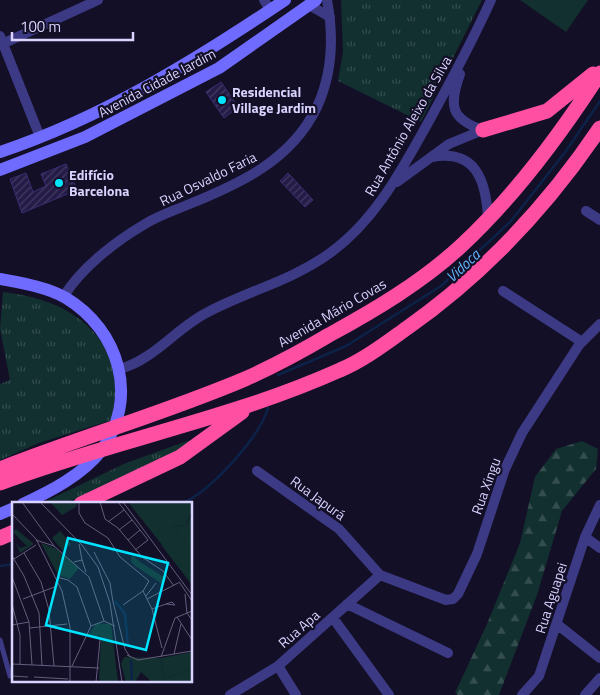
<svg xmlns="http://www.w3.org/2000/svg" width="600" height="695" viewBox="0 0 600 695" font-family="'Titillium Web',sans-serif">
<style>
.grass{fill:url(#grass-tufts)}
.forest{fill:url(#forest-firs)}
.pitch{fill:#12302f}
.lines{fill:none;stroke-linecap:round;stroke-linejoin:round}
.stream{stroke:#0c2248;stroke-width:2.5}
.building{fill:url(#building-hatch);stroke:#3b2d73}
.lane{stroke:#3d3a85;stroke-width:5}
.street{stroke:#3d3a85;stroke-width:10}
.secondary{stroke:#6f6bff;stroke-width:12}
.highway{stroke:#ff4fa3;stroke-width:15}
.poi-dot{fill:#00e5ff;stroke:#130f26;stroke-width:2}
.labels{text-anchor:middle;stroke-width:4.5;stroke-linejoin:round;paint-order:stroke}
.street-label{font-size:14px;fill:#d9d4ff;stroke:#130f26}
.poi-label{font-size:14px;font-weight:bold;fill:#d9d4ff;stroke:#130f26;text-anchor:start}
.water-label{font-size:15px;font-style:italic;fill:#62b6ff;stroke:#130f26}
.inset-river{fill:none;stroke:#0c2248;stroke-width:2.5}
.inset-road{fill:none;stroke:#625e7d;stroke-width:1}
.view{fill:#00e5ff;fill-opacity:0.15;stroke:#00e5ff;stroke-width:2.5}
.inset-edge{fill:none;stroke:#d9d4ff;stroke-width:2.5}
</style>
<defs>
<pattern id="grass-tufts" width="24" height="20" patternUnits="userSpaceOnUse" patternTransform="scale(1.25)"><rect width="24" height="20" fill="#12302f"/><path d="M3 7l-1-3M5 7V3M7 7l1-3M15 17l-1-3M17 17v-4M19 17l1-3" fill="none" stroke="#344d4e"/></pattern>
<pattern id="forest-firs" width="22" height="20" patternUnits="userSpaceOnUse" patternTransform="scale(1.25)"><rect width="22" height="20" fill="#12302f"/><path d="M5 1l3.5 6h-7zM16 11l3.5 6h-7z" fill="#344d4e"/></pattern>
<pattern id="building-hatch" width="6" height="6" patternUnits="userSpaceOnUse" patternTransform="scale(1.25)"><rect width="6" height="6" fill="#241b47"/><path d="M-1 1l2-2M0 6l6-6M5 7l2-2" fill="none" stroke="#433b63"/></pattern>
</defs>
<rect width="100%" height="100%" fill="#130f26"/>
<!-- grass -->
<path class="grass" d="M 341,0 L 482,0 L 421,122 L 338,81 L 343,52 Z
M 3,292 C 54,298 102,319 115,374 C 118,389 114,405 112,420 L 39,443 L 0,460 L 0,384 L 10,380 L 0,329 Z
M 190,440 L 181,453 L 104,487 L 62,504 L 40,504 L 126,463 Z"/>
<!-- forest -->
<path class="forest" d="M 582,441 L 598,449 L 596,469 L 562,511 L 537,595 L 499,695 L 458,695 L 455,693 L 487,624 L 520,543 L 535,477 L 556,449 Z"/>
<!-- pitch -->
<path class="pitch" d="M 520,0 L 588,0 L 566,32 Z"/>
<g class="lines">
<!-- stream -->
<path class="stream" d="M 278,375 L 346,346 L 441,286 L 511,221 L 566,151 L 600,101
M 181,504 C 211,491 259,438 268,408
M 0,566 L 14,564"/>
</g>
<!-- building -->
<path class="building" d="M 221,82 L 238,107 L 224,118 L 206,92 Z
M 66,164 L 77,190 L 22,213 L 10,179 L 26,173 L 33,192 L 46,186 L 41,174 Z
M 288,173 L 313,200 L 305,207 L 280,181 Z"/>
<g class="lines">
<!-- lane -->
<path class="lane" d="M 0,640 L 10,676"/>
<!-- street -->
<path class="street" d="M 264,0 L 270,10
M 309,5 L 330,17
M 0,36 L 40,137
M 0,45 L 98,0
M 460,74 C 449,105 450,119 483,130
M 432,157 C 477,149 486,182 488,218
M 397,182 L 449,144 L 483,130
M 586,211 L 600,220
M 503,291 L 582,342
M 64,296 C 82,267 116,241 145,224 C 158,216 173,211 187,205 C 239,184 291,161 317,107 C 333,72 334,37 327,0
M 120,369 C 155,359 176,328 208,312 C 248,291 293,280 330,253 C 376,220 402,169 429,121 C 451,81 472,42 491,0
M 257,471 L 339,529 L 380,575 L 446,600 L 453,599 L 458,594 L 477,554 L 505,469 L 522,433 L 579,345 L 600,324
M 585,537 L 600,548
M 347,604 L 448,653
M 333,618 L 389,695
M 558,625 L 600,658
M 278,666 L 296,695
M 230,695 L 278,666 L 380,575
M 522,695 L 539,676 L 585,537 L 600,505
M 585,695 L 600,678"/>
<!-- secondary -->
<path class="secondary" d="M 0,152 C 102,118 196,60 285,0
M 0,170 L 85,137 L 219,68 L 316,0
M 0,279 C 21,283 47,287 66,298 C 119,330 140,398 101,451 C 82,475 51,491 23,504
M 0,514 L 14,508"/>
<!-- highway -->
<path class="highway" d="M 483,130 L 547,111 L 593,74
M 0,469 C 81,437 165,413 245,379 C 274,366 302,351 329,335 C 375,310 422,282 461,246 C 515,196 560,135 600,73
M 0,483 C 112,441 231,419 340,370 C 364,360 386,343 407,328 C 485,273 547,207 600,128
M 81,504 L 180,457 L 242,412
M 0,538 L 14,532"/>
</g>
<!-- markers -->
<g class="poi-dot">
<circle cx="222" cy="100" r="5"/>
<circle cx="59" cy="183" r="5"/>
</g>
<g class="labels">
<!-- street labels -->
<g class="street-label">
<text transform="translate(157 83) rotate(-28)" y="5">Avenida Cidade Jardim</text>
<text transform="translate(408 126) rotate(-60)" y="5">Rua Antônio Aleixo da Silva</text>
<text transform="translate(208 179) rotate(-26)" y="5">Rua Osvaldo Faria</text>
<text transform="translate(332 313) rotate(-30)" y="5">Avenida Mário Covas</text>
<text transform="translate(486 486) rotate(-70)" y="5">Rua Xingu</text>
<text transform="translate(318 498) rotate(36)" y="5">Rua Japurá</text>
<text transform="translate(551 598) rotate(-72)" y="5">Rua Aguapei</text>
<text transform="translate(299 629) rotate(-41)" y="5">Rua Apa</text>
</g>
<!-- poi labels -->
<g class="poi-label">
<text x="232" y="97">Residencial<tspan x="232" dy="16">Village Jardim</tspan></text>
<text x="69" y="180">Edifício<tspan x="69" dy="16">Barcelona</tspan></text>
</g>
<!-- water labels -->
<g class="water-label">
<text transform="translate(463 266) rotate(-43)" y="5">Vidoca</text>
</g>
</g>
<!-- overview -->
<g transform="translate(12 502)">
<rect width="180" height="180" fill="#130f26"/>
<path d="M 38,0 L 66,0 L 64,5 L 50,13 ZM 116,0 L 180,0 L 180,9 L 147,18 L 151,44 ZM 180,12 L 180,47 L 160,24 L 174,23 ZM 29,41 L 43,46 L 67,66 L 58,77 L 46,73 ZM 85,121 L 99,122 L 106,180 L 89,180 L 87,176 L 89,135 L 76,133 ZM 180,150 L 180,166 L 152,177 L 149,156 Z" fill="#12302f"/>
<path d="M 168,9 L 180,9 L 174,23 L 160,24 L 180,47 L 180,83 L 150,44 L 146,33 L 147,18 ZM 4,27 L 22,42 L 8,51 L 4,41 L 8,46 L 15,44 L 1,30 ZM 120,53 L 128,60 L 155,77 L 150,82 L 122,63 L 119,59 ZM 112,155 L 149,156 L 152,177 L 180,166 L 180,180 L 140,180 L 129,170 L 123,180 L 114,180 L 109,162 Z" fill="#12302f"/>
<path d="M 48,29 L 59,42 L 51,49 L 40,36 Z" fill="#12302f"/>
<path class="inset-river" d="M 103,99 L 113,112 L 116,144M 119,158 L 120,180"/>
<path class="inset-road" d="M 10,0 L 42,44M 28,0 L 70,43 L 86,65 L 98,101 L 110,180M 67,0 L 67,11 L 73,21 L 96,36 L 108,55 L 137,79 L 131,89 L 111,103M 88,0 L 93,17 L 106,26 L 130,55 L 151,69 L 162,84M 106,0 L 136,38M 111,0 L 180,93M 0,12 L 24,37 L 50,89 L 58,125 L 58,180M 96,20 L 112,8M 107,28 L 120,18M 24,38 L 42,44 L 77,75 L 92,119M 116,38 L 128,28M 67,42 L 70,58M 123,48 L 136,38M 82,50 L 98,81 L 101,100M 12,51 L 29,80 L 37,108 L 42,164M 0,54 L 12,74 L 27,111 L 30,164M 2,57 L 24,43M 62,60 L 70,58 L 74,70M 0,75 L 17,120 L 20,163M 45,75 L 56,78 L 65,85 L 79,124M 168,81 L 180,99M 131,89 L 140,107 L 150,146M 173,92 L 175,111 L 180,118M 134,94 L 144,81M 11,97 L 45,84M 135,97 L 168,80M 101,100 L 113,147 L 118,155M 0,102 L 8,133 L 8,162M 140,107 L 154,102 L 160,100 L 163,103 L 154,102M 165,115 L 180,138M 0,123 L 17,120M 18,126 L 55,122M 162,152 L 169,122M 115,153 L 126,158 L 180,149M 149,155 L 163,116 L 180,109M 0,162 L 87,166M 60,164 L 79,124 L 92,119 L 103,124M 0,174 L 16,175M 22,175 L 56,177M 84,180 L 88,138"/>
<path class="view" d="M 56,36 L 156,61 L 134,148 L 34,123 Z"/>
<rect width="180" height="180" class="inset-edge"/>
</g>
<!-- scale -->
<path d="M12 32v8h121v-8" fill="none" stroke="#d9d4ff" stroke-width="2.5"/>
<text x="20" y="32" font-size="15" fill="#d9d4ff" stroke="#130f26" stroke-width="4" paint-order="stroke">100 m</text>
</svg>
